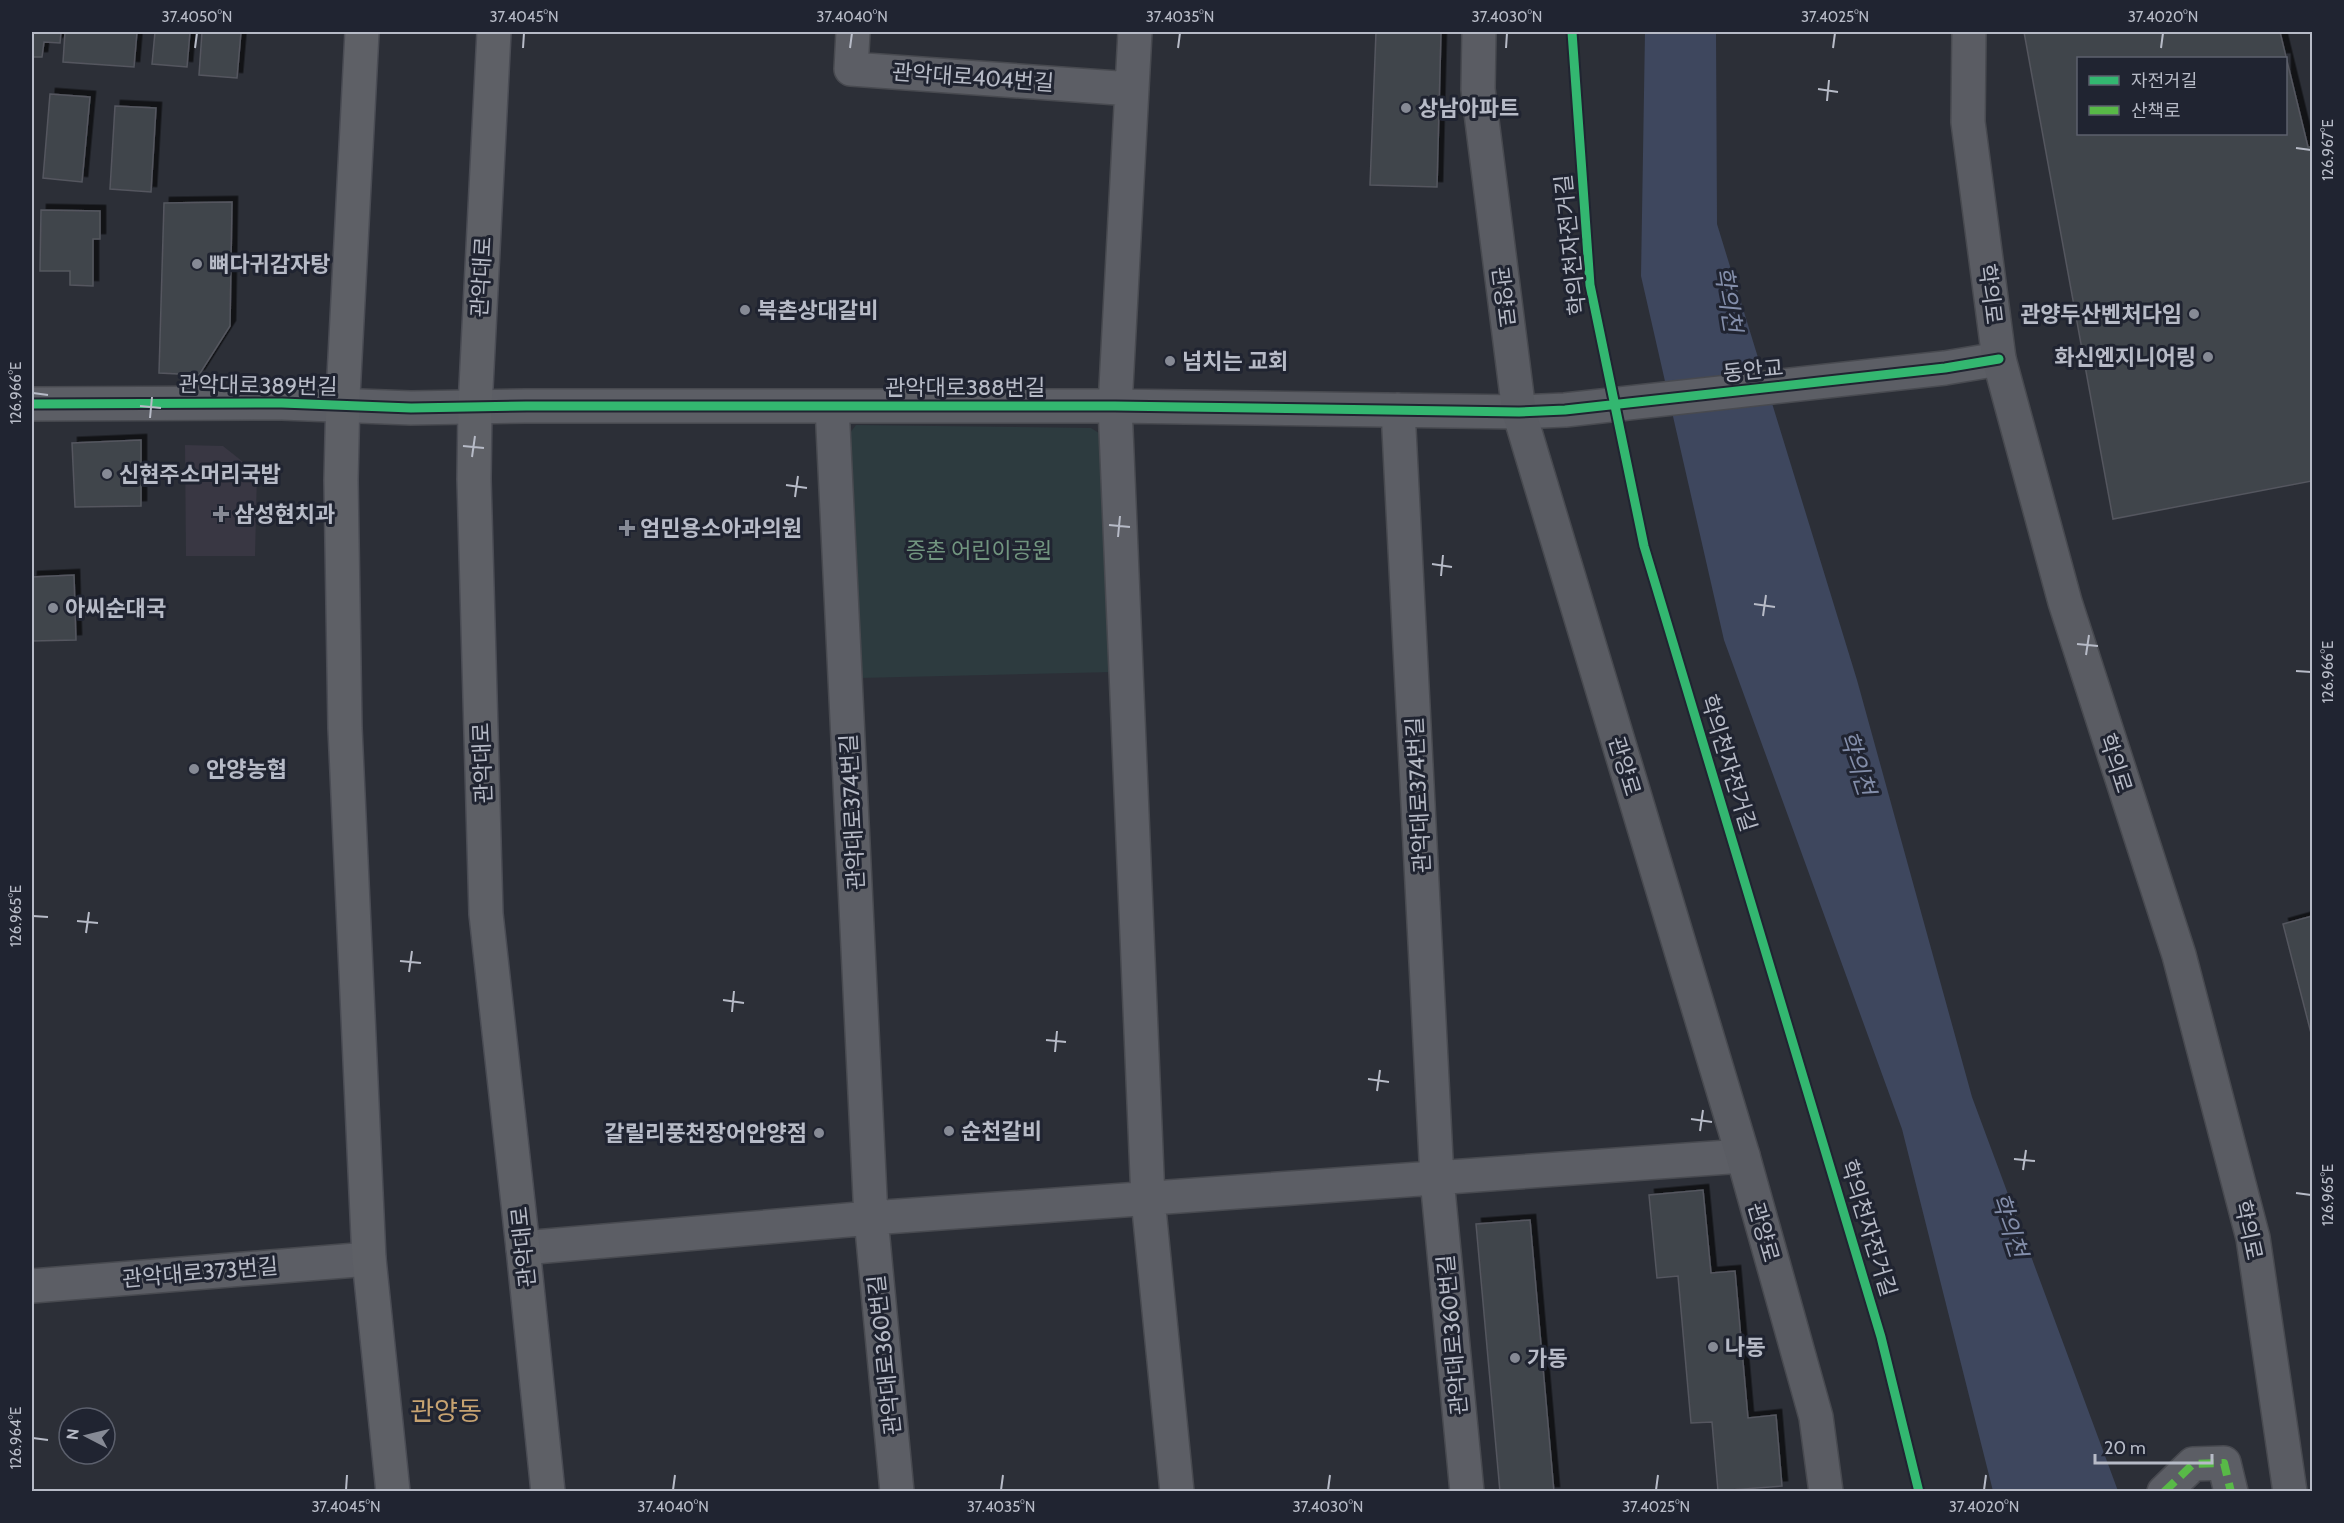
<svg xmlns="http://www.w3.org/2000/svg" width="2344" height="1523" viewBox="0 0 2344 1523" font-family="Cabin,'Noto Sans KR',sans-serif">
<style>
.medical{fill:#393743}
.green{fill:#2d3b3f}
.water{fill:#3e475e}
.building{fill:#41444b;stroke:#54575f;stroke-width:1.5;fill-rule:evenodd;filter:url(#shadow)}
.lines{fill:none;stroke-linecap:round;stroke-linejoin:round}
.street-casing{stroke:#484a50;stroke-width:36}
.secondary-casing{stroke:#484a50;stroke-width:36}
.primary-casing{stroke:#4a4c54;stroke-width:36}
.street{stroke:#5c5e65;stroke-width:33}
.secondary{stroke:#5a5c63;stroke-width:33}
.primary{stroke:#5e6066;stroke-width:33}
.quiet{stroke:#58b947;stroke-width:8;stroke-dasharray:15 8;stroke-linecap:butt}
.cycleway-casing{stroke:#202431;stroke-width:13}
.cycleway{stroke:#33b770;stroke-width:9}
.ticks{fill:none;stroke:#b7bbc7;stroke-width:2}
.poi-dot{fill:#868a95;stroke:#202431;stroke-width:2}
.labels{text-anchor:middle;stroke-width:6;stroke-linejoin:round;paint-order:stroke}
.street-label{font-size:22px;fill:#b7bbc7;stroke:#202431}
.poi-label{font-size:22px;font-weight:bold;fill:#b7bbc7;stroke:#202431;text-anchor:start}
.park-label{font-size:22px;fill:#71957f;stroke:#202431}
.water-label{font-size:24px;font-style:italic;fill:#838eaa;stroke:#202431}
.quarter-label{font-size:26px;fill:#c7a371;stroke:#202431}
.neatline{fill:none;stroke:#b7bbc7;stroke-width:2}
.ticks-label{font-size:15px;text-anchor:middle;fill:#b7bbc7}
</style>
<defs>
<filter id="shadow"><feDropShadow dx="5.5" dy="-5.5" stdDeviation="0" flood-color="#0009"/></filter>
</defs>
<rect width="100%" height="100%" fill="#2c2f37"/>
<!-- medical -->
<path class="medical" d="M 185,445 L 223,446 L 257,473 L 255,556 L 186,556 Z"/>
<!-- green -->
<path class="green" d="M 856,425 L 1091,428 L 1102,435 L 1114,672 L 859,678 L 850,433 Z"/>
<!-- water -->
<path class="water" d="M 1645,32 L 1716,32 L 1717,224 L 1857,680 L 1972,1097 L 2118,1491 L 1993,1491 L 1902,1129 L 1724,640 L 1641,276 Z"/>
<!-- building -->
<path class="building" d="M 32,32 L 61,32 L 60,43 L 44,42 L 42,57 L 32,57 Z
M 65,32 L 137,32 L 134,67 L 63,62 Z
M 155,32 L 190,32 L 187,67 L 152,64 Z
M 202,32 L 241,32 L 237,78 L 199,75 Z
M 1376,32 L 1441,32 L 1437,187 L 1370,185 Z
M 2024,32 L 2280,32 L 2308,147 L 2312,147 L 2312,481 L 2113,519 ZM 2078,58 L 2286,58 L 2286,134 L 2078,134 Z
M 50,94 L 90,97 L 82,182 L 43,178 Z
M 115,106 L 156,108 L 151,192 L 110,189 Z
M 232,202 L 230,326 L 199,375 L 159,373 L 164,203 Z
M 41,210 L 100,211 L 100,239 L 93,239 L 93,286 L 70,285 L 70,271 L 40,271 Z
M 141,440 L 141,506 L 75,507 L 72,443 Z
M 74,575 L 76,640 L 32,641 L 32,577 Z
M 2312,916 L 2312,1037 L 2283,924 Z
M 1703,1190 L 1711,1273 L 1735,1271 L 1748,1418 L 1776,1415 L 1782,1486 L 1718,1491 L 1712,1422 L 1691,1423 L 1678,1276 L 1657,1278 L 1649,1195 Z
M 1530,1220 L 1554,1492 L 1500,1492 L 1476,1224 Z"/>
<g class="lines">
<!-- street casing -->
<g class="street-casing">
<path id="street" d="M 853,32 L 851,69 L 1132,89
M 1135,32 L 1115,406 L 1148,1199 L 1177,1492
M 32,404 L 282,403 L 411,408 L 526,406 L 1115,406 L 1519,412 L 1565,410 L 1945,368 L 1999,359
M 832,406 L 871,1218 L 897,1492
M 1398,410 L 1437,1179 L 1467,1492
M 523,1248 L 871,1218 L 1743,1156
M 32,1286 L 369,1259
M 2164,1492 L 2193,1464 L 2224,1463 L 2231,1492"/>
</g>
<!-- secondary casing -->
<g class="secondary-casing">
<path id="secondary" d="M 1479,32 L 1478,89 L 1519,412 L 1743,1156 L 1816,1417 L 1826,1492
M 1969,32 L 1968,122 L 1999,359 L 2065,602 L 2179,955 L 2253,1238 L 2290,1492"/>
</g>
<!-- primary casing -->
<g class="primary-casing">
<path id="primary" d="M 362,32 L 343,396 L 341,480 L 345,728 L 369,1259 L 393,1492
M 494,32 L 475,407 L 474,479 L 486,914 L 523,1248 L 548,1492"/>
</g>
<!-- street -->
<use href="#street" class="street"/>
<!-- secondary -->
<use href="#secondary" class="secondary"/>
<!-- primary -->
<use href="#primary" class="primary"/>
<!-- quiet -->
<path class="quiet" d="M 2164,1492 L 2193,1464 L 2224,1463 L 2231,1492"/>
<!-- cycleway casing -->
<g class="cycleway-casing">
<path id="cycleway" d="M 1572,32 L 1590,285 L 1644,546 L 1881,1337 L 1919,1492
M 32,404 L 282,403 L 411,408 L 526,406 L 1115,406 L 1519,412 L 1565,410 L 1945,368 L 1999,359"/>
</g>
<!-- cycleway -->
<use href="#cycleway" class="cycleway"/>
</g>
<!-- ticks -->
<path class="ticks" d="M 195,48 L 197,33M 523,48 L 524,33M 850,48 L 852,33M 1178,48 L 1180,33M 1506,48 L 1507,33M 1833,48 L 1835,33M 2161,48 L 2163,33M 1818,89 L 1838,92M 1827,101 L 1829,80M 2296,148 L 2311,150M 33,393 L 48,395M 140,406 L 161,408M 150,418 L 152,397M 463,446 L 484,448M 472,457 L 475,436M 786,485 L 807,488M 795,497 L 798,476M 1109,525 L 1130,527M 1118,537 L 1120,516M 1432,564 L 1452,567M 1441,576 L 1443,555M 1754,604 L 1775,607M 1763,616 L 1766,595M 2077,644 L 2098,646M 2086,655 L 2089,635M 2296,671 L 2311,672M 33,916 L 48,917M 77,921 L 98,923M 86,933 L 89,912M 400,961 L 421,963M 409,972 L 412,951M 723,1000 L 744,1003M 732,1012 L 734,991M 1046,1040 L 1066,1042M 1055,1052 L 1057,1031M 1368,1079 L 1389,1082M 1377,1091 L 1380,1070M 1691,1119 L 1712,1122M 1700,1131 L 1703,1110M 2014,1159 L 2035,1161M 2023,1170 L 2026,1150M 2296,1193 L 2311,1195M 33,1438 L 48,1440M 346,1490 L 347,1475M 673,1490 L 675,1475M 1001,1490 L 1003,1475M 1328,1490 L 1330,1475M 1656,1490 L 1658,1475M 1984,1490 L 1986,1475"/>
<!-- markers -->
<g class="poi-dot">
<circle cx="1406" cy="108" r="6"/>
<circle cx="197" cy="264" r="6"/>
<circle cx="745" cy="310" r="6"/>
<circle cx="2194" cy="314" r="6"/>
<circle cx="2208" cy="357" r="6"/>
<circle cx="1170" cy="361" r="6"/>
<circle cx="107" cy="474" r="6"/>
<path d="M218 505h6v6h6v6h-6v6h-6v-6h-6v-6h6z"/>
<path d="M624 519h6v6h6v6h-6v6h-6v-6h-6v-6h6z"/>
<circle cx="53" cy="608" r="6"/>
<circle cx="194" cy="769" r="6"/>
<circle cx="949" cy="1131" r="6"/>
<circle cx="819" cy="1133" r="6"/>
<circle cx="1713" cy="1347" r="6"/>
<circle cx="1515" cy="1358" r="6"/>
</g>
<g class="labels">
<!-- street labels -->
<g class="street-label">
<text transform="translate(973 77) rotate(4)" y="8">관악대로404번길</text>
<text transform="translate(1570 245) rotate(-96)" y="8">학의천자전거길</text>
<text transform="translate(481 277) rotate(-87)" y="8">관악대로</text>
<text transform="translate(1991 294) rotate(83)" y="8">학의로</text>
<text transform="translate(1504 297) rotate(83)" y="8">관양로</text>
<text transform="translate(1753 370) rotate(-6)" y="8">동안교</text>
<text transform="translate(258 385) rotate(1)" y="8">관악대로389번길</text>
<text x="965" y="395">관악대로388번길</text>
<text transform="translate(482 763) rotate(-92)" y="8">관악대로</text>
<text transform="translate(1729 763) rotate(73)" y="8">학의천자전거길</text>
<text transform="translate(2116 763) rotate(72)" y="8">학의로</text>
<text transform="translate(1625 766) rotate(73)" y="8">관양로</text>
<text transform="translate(1418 795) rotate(-93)" y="8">관악대로374번길</text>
<text transform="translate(852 812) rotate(-93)" y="8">관악대로374번길</text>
<text transform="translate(1869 1228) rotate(73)" y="8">학의천자전거길</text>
<text transform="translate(2249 1230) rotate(78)" y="8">학의로</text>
<text transform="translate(1764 1232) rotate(74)" y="8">관양로</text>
<text transform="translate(523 1247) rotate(-96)" y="8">관악대로</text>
<text transform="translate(200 1272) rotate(-5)" y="8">관악대로373번길</text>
<text transform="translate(1452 1335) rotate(-95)" y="8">관악대로360번길</text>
<text transform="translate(884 1355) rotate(-96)" y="8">관악대로360번길</text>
</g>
<!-- poi labels -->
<g class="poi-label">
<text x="1418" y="116">상남아파트</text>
<text x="209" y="272">뼈다귀감자탕</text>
<text x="757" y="318">북촌상대갈비</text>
<text x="2182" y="322" text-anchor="end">관양두산벤처다임</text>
<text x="2196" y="365" text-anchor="end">화신엔지니어링</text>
<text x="1182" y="369">넘치는 교회</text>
<text x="119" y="482">신현주소머리국밥</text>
<text x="234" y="522">삼성현치과</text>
<text x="640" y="536">엄민용소아과의원</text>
<text x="65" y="616">아씨순대국</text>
<text x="206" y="777">안양농협</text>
<text x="961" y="1139">순천갈비</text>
<text x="807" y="1141" text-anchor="end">갈릴리풍천장어안양점</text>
<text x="1725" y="1355">나동</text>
<text x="1527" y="1366">가동</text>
</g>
<!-- park labels -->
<g class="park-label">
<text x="979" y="558">증촌 어린이공원</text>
</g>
<!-- water labels -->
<g class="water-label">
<text transform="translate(1728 299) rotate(81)" y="8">학의천</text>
<text transform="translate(1857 763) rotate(72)" y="8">학의천</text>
<text transform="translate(2009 1225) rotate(72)" y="8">학의천</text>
</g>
<!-- quarter labels -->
<g class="quarter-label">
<text x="446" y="1420">관양동</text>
</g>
</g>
<!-- border -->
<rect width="2344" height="1523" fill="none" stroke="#202431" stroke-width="66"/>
<!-- legend -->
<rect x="2077" y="57" width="210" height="78" fill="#202431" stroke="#5c606d" stroke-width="1.5"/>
<rect x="2089" y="76" width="30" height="9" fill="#33b770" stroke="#5c606d" stroke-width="1.5"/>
<text x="2131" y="87" font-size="18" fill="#b7bbc7">자전거길</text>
<rect x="2089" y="106" width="30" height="9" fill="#58b947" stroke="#5c606d" stroke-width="1.5"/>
<text x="2131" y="117" font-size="18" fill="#b7bbc7">산책로</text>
<!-- north arrow -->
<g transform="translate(87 1436) rotate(277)"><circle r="28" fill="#202431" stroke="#5c606d" stroke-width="1.5"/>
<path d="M0-4.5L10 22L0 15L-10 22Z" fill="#868a95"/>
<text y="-9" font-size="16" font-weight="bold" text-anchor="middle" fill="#b7bbc7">N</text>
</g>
<!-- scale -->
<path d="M2095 1454v9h117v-9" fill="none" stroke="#b7bbc7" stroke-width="3"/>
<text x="2104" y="1454" font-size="18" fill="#b7bbc7" stroke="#202431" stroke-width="4.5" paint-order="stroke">20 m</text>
<rect x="33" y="33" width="2278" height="1457" class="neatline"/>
<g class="ticks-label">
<text x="197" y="22">37.4050°N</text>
<text x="524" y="22">37.4045°N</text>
<text x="852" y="22">37.4040°N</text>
<text x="1180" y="22">37.4035°N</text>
<text x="1507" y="22">37.4030°N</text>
<text x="1835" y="22">37.4025°N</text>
<text x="2163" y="22">37.4020°N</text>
<text transform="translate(2328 150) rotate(-90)" y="5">126.967°E</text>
<text transform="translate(16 393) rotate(-90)" y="5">126.966°E</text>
<text transform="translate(2328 672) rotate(-90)" y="5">126.966°E</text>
<text transform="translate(16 916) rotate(-90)" y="5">126.965°E</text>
<text transform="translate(2328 1195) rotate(-90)" y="5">126.965°E</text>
<text transform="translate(16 1438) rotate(-90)" y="5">126.964°E</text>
<text x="346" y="1512">37.4045°N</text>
<text x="673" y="1512">37.4040°N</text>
<text x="1001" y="1512">37.4035°N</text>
<text x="1328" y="1512">37.4030°N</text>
<text x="1656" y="1512">37.4025°N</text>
<text x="1984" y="1512">37.4020°N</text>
</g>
</svg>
